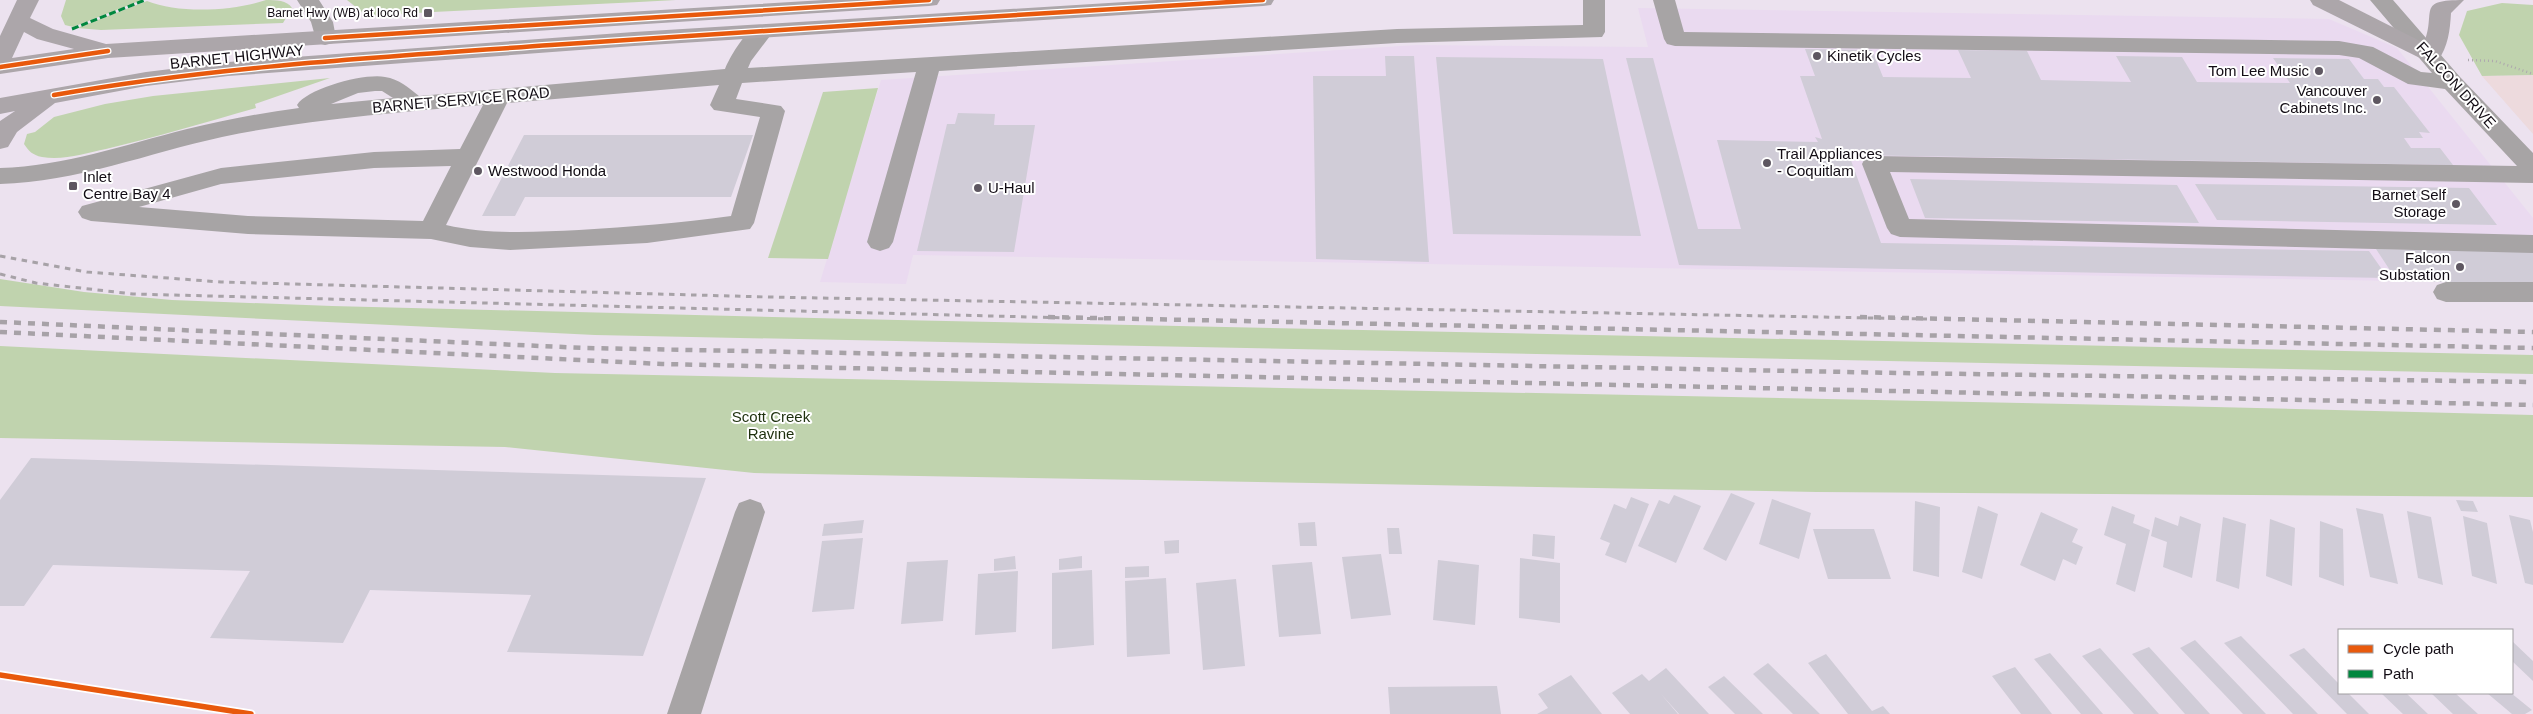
<svg xmlns="http://www.w3.org/2000/svg" width="2533" height="714" viewBox="0 0 2533 714" font-family="Helvetica,sans-serif">
<style>
.built{fill:#eadaf0}
.industrial{fill:#eddadd}
.green{fill:#c0d3ae}
.building{fill:#d0ccd7}
.lines{fill:none;stroke-linecap:round;stroke-linejoin:round}
.path{stroke:#aea8ae;stroke-width:2.5;stroke-dasharray:1 3;stroke-linecap:butt}
.minor{fill:#a7a4a5;fill-rule:evenodd}
.major{fill:#aca6aa;fill-rule:evenodd}
.rail-far1{stroke:#a7a2a7;stroke-width:3;stroke-dasharray:5.5 5.5;stroke-linecap:butt}
.rail{stroke:#a7a2a7;stroke-width:4.5;stroke-dasharray:7 7;stroke-linecap:butt}
.quiet{stroke:#00873e;stroke-width:3;stroke-dasharray:7 3;stroke-linecap:butt}
.cycleway-far1-casing{stroke:#fff;stroke-width:7}
.cycleway-casing{stroke:#fff;stroke-width:9}
.cycleway-far1{stroke:#e8590c;stroke-width:4.5}
.cycleway{stroke:#e8590c;stroke-width:5.5}
.poi-dot{fill:#5e5761;stroke:#fff;stroke-width:2}
.labels{text-anchor:middle;stroke-width:4;stroke-linejoin:round;paint-order:stroke}
.far-poi-label{font-size:12px;fill:#120c14;stroke:#fff;text-anchor:end}
.poi-label{font-size:15px;fill:#120c14;stroke:#fff;text-anchor:start}
.street-label{font-size:15px;fill:#120c14;stroke:#fff}
.park-label{font-size:15px;fill:#1e300e;stroke:#fff}
</style>
<rect width="100%" height="100%" fill="#ece2ef"/>
<!-- built -->
<path class="built" d="M 1638,8 L 2329,19 L 2397,48 L 2533,218 L 2533,252 L 2376,249 L 2397,281 L 913,255 L 906,284 L 820,282 L 881,80 L 1416,45 L 1648,47 Z"/>
<!-- industrial -->
<path class="industrial" d="M 2533,75 L 2533,134 L 2482,76 Z"/>
<!-- green -->
<path class="green" d="M 66,0 L 142,0 L 73,27 L 65,25 L 61,16 Z
M 266,0 C 276,0 287,0 292,8 L 283,23 L 101,30 L 77,28 L 147,1 C 179,14 233,11 266,0 Z
M 347,0 L 676,0 C 573,6 470,9 367,16 Z
M 2502,3 L 2533,5 L 2533,75 L 2482,76 L 2459,35 L 2467,11 Z
M 330,78 L 255,104 L 256,108 C 206,122 157,137 106,149 C 86,153 63,161 42,157 C 32,155 29,151 24,144 L 27,134 L 35,132 L 54,117 L 105,104 L 153,96 Z
M 878,88 L 828,259 L 768,258 L 823,92 Z
M 0,279 L 84,292 L 172,300 L 332,306 L 898,320 L 2533,355 L 2533,374 L 595,335 L 0,306 Z
M 0,346 L 555,373 L 2215,407 L 2533,415 L 2533,497 L 1817,492 L 754,473 L 505,447 L 0,438 Z"/>
<!-- building -->
<path class="building" d="M 1805,49 L 1872,50 L 1883,77 L 1971,78 L 1958,50 L 2027,51 L 2041,80 L 2131,82 L 2116,56 L 2182,57 L 2197,82 L 2290,83 L 2273,58 L 2349,59 L 2364,79 L 2378,79 L 2384,87 L 2394,87 L 2430,133 L 2419,132 L 2423,138 L 2404,138 L 2411,148 L 2440,148 L 2453,165 L 1849,155 L 1881,243 L 2369,251 L 2388,278 L 1679,265 L 1626,58 L 1653,58 L 1698,229 L 1741,229 L 1717,140 L 1818,142 L 1815,137 L 1822,139 L 1800,76 L 1815,76 Z
M 1385,56 L 1414,56 L 1429,262 L 1316,259 L 1313,76 L 1386,76 Z
M 1436,57 L 1603,59 L 1641,236 L 1453,234 Z
M 958,113 L 995,114 L 994,125 L 1035,125 L 1014,252 L 917,251 L 947,124 L 955,124 Z
M 524,135 L 753,135 L 731,197 L 525,197 L 515,216 L 482,216 Z
M 1910,179 L 2177,185 L 2199,223 L 1925,218 Z
M 2195,184 L 2469,188 L 2497,225 L 2217,220 Z
M 2376,249 L 2533,252 L 2533,284 L 2397,281 Z
M 31,458 L 706,478 L 643,656 L 507,652 L 531,595 L 370,590 L 343,643 L 210,638 L 250,571 L 53,565 L 24,606 L 0,606 L 0,500 Z
M 1731,493 L 1755,503 L 1726,561 L 1703,549 Z
M 1674,495 L 1701,506 L 1676,563 L 1638,546 L 1659,500 L 1669,504 Z
M 1631,497 L 1649,504 L 1626,563 L 1605,555 L 1610,543 L 1600,539 L 1614,504 L 1626,509 Z
M 1772,499 L 1811,513 L 1799,559 L 1759,544 Z
M 2456,500 L 2473,501 L 2478,512 L 2461,511 Z
M 1915,501 L 1940,507 L 1939,577 L 1913,571 Z
M 1978,506 L 1998,514 L 1982,579 L 1962,572 Z
M 2112,506 L 2135,515 L 2133,523 L 2150,530 L 2135,592 L 2116,584 L 2126,544 L 2104,535 Z
M 2356,508 L 2383,514 L 2398,584 L 2370,577 Z
M 2407,511 L 2431,517 L 2443,585 L 2418,578 Z
M 2041,512 L 2078,529 L 2072,542 L 2083,547 L 2076,565 L 2063,559 L 2055,581 L 2020,565 Z
M 2509,515 L 2530,520 L 2533,532 L 2533,585 L 2525,583 Z
M 2180,516 L 2201,524 L 2192,578 L 2163,567 L 2167,542 L 2151,536 L 2155,517 L 2178,526 Z
M 2463,516 L 2487,523 L 2497,584 L 2472,576 Z
M 2223,517 L 2246,524 L 2239,589 L 2216,581 Z
M 2270,519 L 2295,528 L 2292,586 L 2266,576 Z
M 864,520 L 862,533 L 822,536 L 824,524 Z
M 2320,521 L 2343,529 L 2344,586 L 2319,577 Z
M 1315,522 L 1317,546 L 1300,546 L 1298,523 Z
M 1387,528 L 1399,528 L 1402,554 L 1389,554 Z
M 1813,529 L 1874,529 L 1891,579 L 1828,579 Z
M 1533,534 L 1555,536 L 1554,559 L 1532,556 Z
M 863,538 L 854,609 L 812,612 L 822,541 Z
M 1179,540 L 1179,553 L 1165,554 L 1164,541 Z
M 1381,554 L 1391,615 L 1351,619 L 1342,557 Z
M 1015,556 L 1016,569 L 994,571 L 994,559 Z
M 1082,556 L 1082,568 L 1059,570 L 1059,559 Z
M 1520,558 L 1560,563 L 1560,623 L 1519,618 Z
M 948,560 L 943,621 L 901,624 L 907,562 Z
M 1438,560 L 1479,565 L 1475,625 L 1433,620 Z
M 1312,562 L 1321,634 L 1279,637 L 1272,565 Z
M 1149,566 L 1149,577 L 1125,578 L 1125,567 Z
M 1092,570 L 1094,645 L 1052,649 L 1052,573 Z
M 1018,571 L 1016,632 L 975,635 L 978,574 Z
M 1166,578 L 1170,654 L 1127,657 L 1125,581 Z
M 1236,579 L 1245,666 L 1203,670 L 1196,583 Z
M 2241,636 L 2318,714 L 2293,714 L 2224,643 Z
M 2195,640 L 2266,714 L 2243,714 L 2180,648 Z
M 2512,641 L 2533,661 L 2533,681 L 2512,661 Z
M 2149,647 L 2210,714 L 2185,714 L 2132,654 Z
M 2100,648 L 2159,714 L 2134,714 L 2082,656 Z
M 2304,648 L 2339,684 L 2339,693 L 2348,693 L 2369,714 L 2347,714 L 2289,655 Z
M 2050,653 L 2103,714 L 2081,714 L 2034,659 Z
M 1826,654 L 1872,711 L 1883,706 L 1890,714 L 1848,714 L 1808,663 Z
M 1768,663 L 1820,714 L 1793,714 L 1753,674 Z
M 2015,667 L 2052,714 L 2021,714 L 1992,676 Z
M 1666,668 L 1709,714 L 1679,714 L 1661,694 L 1678,714 L 1630,714 L 1612,693 L 1642,674 L 1649,681 Z
M 1571,675 L 1602,714 L 1537,714 L 1548,708 L 1538,694 Z
M 1724,676 L 1763,714 L 1735,714 L 1708,687 Z
M 1497,686 L 1501,714 L 1390,714 L 1388,687 Z
M 2381,693 L 2406,693 L 2428,714 L 2403,714 Z
M 2431,693 L 2455,693 L 2478,714 L 2453,714 Z
M 2487,693 L 2511,693 L 2532,710 L 2525,714 L 2512,714 Z"/>
<g class="lines">
<!-- path -->
<path class="path" d="M 2468,60 L 2495,61 L 2533,74"/>
<!-- minor -->
<path class="minor" d="M 297,0 L 319,0 L 333,22 L 336,38 L 333,43 L 325,45 L 317,43 L 311,22 Z
M 1583,0 L 1605,0 L 1605,32 L 1602,37 L 1397,43 L 939,71 L 893,242 L 889,248 L 880,251 L 871,248 L 867,242 L 916,72 L 742,83 L 736,99 L 781,106 L 785,111 L 754,223 L 750,229 L 647,243 L 510,250 L 470,247 L 431,239 L 248,234 L 91,221 L 82,218 L 78,212 L 82,206 L 221,168 L 374,152 L 460,149 L 483,105 C 395,113 308,119 222,137 C 148,153 77,182 0,184 L 0,168 C 65,166 124,145 187,129 C 224,120 261,113 299,108 L 297,105 C 308,88 365,73 385,77 C 399,79 409,88 419,96 L 725,69 C 729,58 744,34 754,27 C 759,24 765,26 770,27 L 773,32 L 751,61 L 748,68 L 1397,29 L 1583,25 ZM 719,85 L 710,105 L 714,110 L 760,117 L 731,216 C 680,223 630,227 579,230 C 535,232 489,235 446,225 L 507,103 ZM 375,91 L 382,91 L 393,98 L 331,104 L 358,93 ZM 451,166 L 423,221 L 248,216 L 139,207 L 221,184 L 374,168 Z
M 1653,0 L 1675,0 L 1684,32 L 2339,41 L 2373,47 L 2421,72 L 2432,73 L 2370,0 L 2393,0 L 2460,77 L 2533,153 L 2533,183 L 1890,172 L 1909,219 L 2533,235 L 2533,253 L 1900,237 L 1891,234 L 1887,228 L 1862,164 L 1865,158 L 1874,156 L 2517,166 L 2445,89 L 2408,84 L 2359,58 L 2339,55 L 1675,46 L 1667,44 L 1664,39 Z
M 2446,282 L 2533,282 L 2533,302 L 2446,302 L 2437,299 L 2433,292 L 2437,285 Z
M 750,499 L 761,503 L 765,512 L 701,714 L 667,714 L 735,512 L 739,503 Z"/>
<!-- major -->
<path class="major" d="M 17,0 L 39,0 L 30,18 L 53,29 L 106,44 L 824,0 L 940,0 L 937,5 L 929,6 L 108,58 L 0,74 L 0,36 ZM 24,32 L 37,39 L 74,49 L 12,58 Z
M 1157,0 L 1274,0 L 1271,5 L 1263,6 L 634,46 L 228,76 L 146,86 L 55,103 L 17,132 L 8,147 L 0,149 L 0,121 L 15,111 L 0,114 L 0,98 L 146,72 L 228,62 L 634,32 Z
M 2310,0 L 2339,0 L 2424,43 C 2437,11 2415,0 2464,0 L 2451,13 C 2450,31 2448,46 2438,61 L 2430,63 L 2313,5 Z"/>
<!-- rail-far1 -->
<path class="rail-far1" d="M 0,256 L 87,272 L 221,282 L 767,297 L 1927,319
M 0,274 L 36,283 L 133,294 L 1109,319"/>
<!-- rail -->
<path class="rail" d="M 1048,317 L 2533,348
M 1860,317 L 2533,332
M 0,322 L 586,348 L 1900,373 L 2533,382
M 0,332 L 662,364 L 2533,405"/>
<!-- quiet -->
<path class="quiet" d="M 72,29 L 145,0"/>
<!-- cycleway-far1 casing -->
<g class="cycleway-far1-casing">
<path id="cycleway-far1" d="M 325,38 L 929,0
M 0,67 L 108,51
M 54,95 C 219,66 385,57 551,45 C 788,28 1026,15 1263,0"/>
</g>
<!-- cycleway casing -->
<g class="cycleway-casing">
<path id="cycleway" d="M 0,675 L 251,714"/>
</g>
<!-- cycleway-far1 -->
<use href="#cycleway-far1" class="cycleway-far1"/>
<!-- cycleway -->
<use href="#cycleway" class="cycleway"/>
</g>
<!-- markers -->
<g class="poi-dot">
<rect x="423" y="8" width="10" height="10" rx="2.5"/>
<circle cx="1817" cy="56" r="5"/>
<circle cx="2319" cy="71" r="5"/>
<circle cx="2377" cy="100" r="5"/>
<circle cx="1767" cy="163" r="5"/>
<circle cx="478" cy="171" r="5"/>
<rect x="68" y="181" width="10" height="10" rx="2.5"/>
<circle cx="978" cy="188" r="5"/>
<circle cx="2456" cy="204" r="5"/>
<circle cx="2460" cy="267" r="5"/>
</g>
<g class="labels">
<!-- far-poi labels -->
<g class="far-poi-label">
<text x="418" y="17">Barnet Hwy (WB) at Ioco Rd</text>
</g>
<!-- poi labels -->
<g class="poi-label">
<text x="1827" y="61">Kinetik Cycles</text>
<text x="2309" y="76" text-anchor="end">Tom Lee Music</text>
<text x="2367" y="96" text-anchor="end">Vancouver<tspan x="2367" dy="17">Cabinets Inc.</tspan></text>
<text x="1777" y="159">Trail Appliances<tspan x="1777" dy="17">- Coquitlam</tspan></text>
<text x="488" y="176">Westwood Honda</text>
<text x="83" y="182">Inlet<tspan x="83" dy="17">Centre Bay 4</tspan></text>
<text x="988" y="193">U-Haul</text>
<text x="2446" y="200" text-anchor="end">Barnet Self<tspan x="2446" dy="17">Storage</tspan></text>
<text x="2450" y="263" text-anchor="end">Falcon<tspan x="2450" dy="17">Substation</tspan></text>
</g>
<!-- street labels -->
<g class="street-label">
<text transform="translate(237 57) rotate(-6)" y="5">BARNET HIGHWAY</text>
<text transform="translate(2456 85) rotate(48)" y="5">FALCON DRIVE</text>
<text transform="translate(461 100) rotate(-5)" y="5">BARNET SERVICE ROAD</text>
</g>
<!-- park labels -->
<g class="park-label">
<text x="771" y="422">Scott Creek<tspan x="771" dy="17">Ravine</tspan></text>
</g>
</g>
<!-- legend -->
<rect x="2338" y="629" width="175" height="65" fill="#ffffff" stroke="#a09ea1"/>
<rect x="2348" y="645" width="25" height="8" fill="#e8590c" stroke="#a09ea1"/>
<text x="2383" y="654" font-size="15" fill="#120c14">Cycle path</text>
<rect x="2348" y="670" width="25" height="8" fill="#00873e" stroke="#a09ea1"/>
<text x="2383" y="679" font-size="15" fill="#120c14">Path</text>
</svg>
